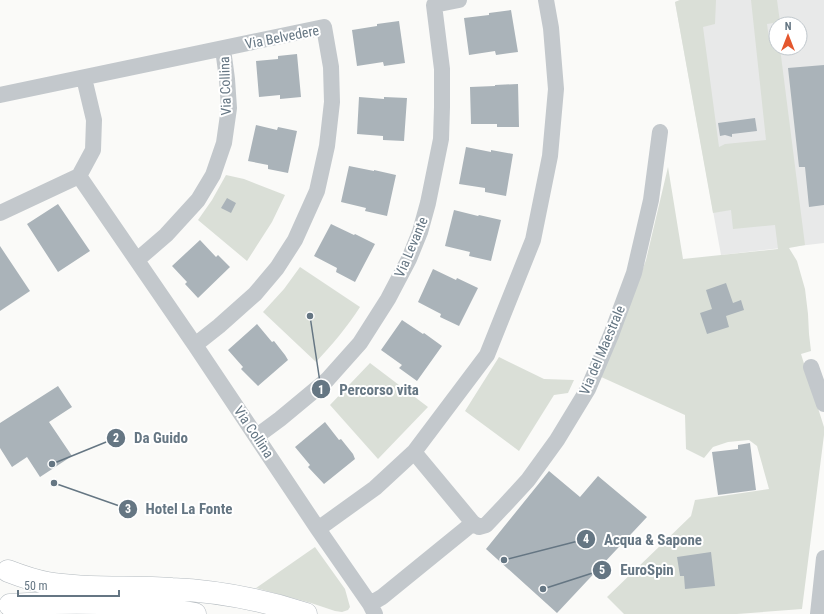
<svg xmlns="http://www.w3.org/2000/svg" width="824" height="614" viewBox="0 0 824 614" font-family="'Roboto Condensed',sans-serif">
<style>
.built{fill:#e8e9e9;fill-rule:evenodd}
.green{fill:#dadfd7}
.building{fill:#aab3b9}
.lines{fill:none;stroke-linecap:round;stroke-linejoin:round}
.secondary-casing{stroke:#b3babf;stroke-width:23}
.street{stroke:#c3c8cc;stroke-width:16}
.secondary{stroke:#fff;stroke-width:22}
.labels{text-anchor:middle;stroke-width:4;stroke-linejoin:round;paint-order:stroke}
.street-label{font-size:14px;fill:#657683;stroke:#fff}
.leader{fill:none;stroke:#657683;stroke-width:1.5}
.callout-dot{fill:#657683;stroke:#fff;stroke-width:1.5}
.mark-label{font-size:12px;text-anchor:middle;font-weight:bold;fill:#fff}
.callout-label{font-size:15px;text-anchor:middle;font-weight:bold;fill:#657683;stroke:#fff;stroke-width:4;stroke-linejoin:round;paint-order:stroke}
</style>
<rect width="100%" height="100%" fill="#fafaf8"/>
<!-- built -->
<path class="built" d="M 680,0 L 824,0 L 824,243 L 721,255 L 675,2 ZM 776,24 L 800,24 L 800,48 L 776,48 Z"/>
<!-- green -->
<path class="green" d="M 680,0 L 716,0 L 715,24 L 703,27 L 719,147 L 725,144 L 766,140 L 751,0 L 777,0 L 780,22 L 767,24 L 769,39 L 776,39 L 776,48 L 780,48 L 805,245 L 789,248 L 797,261 L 805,289 L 808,314 L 809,334 L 811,351 L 801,354 L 824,427 L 824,435 L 802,609 L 737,614 L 624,614 L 607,597 L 691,516 L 695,500 L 769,489 L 757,446 L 749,440 L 728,442 L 713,447 L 704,458 L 686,449 L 685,415 L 599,376 L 612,351 L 646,260 L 668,167 L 683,259 L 778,249 L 775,225 L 733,229 L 731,210 L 713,213 L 675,2 Z
M 226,175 L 244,179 L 285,195 L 272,222 L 247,261 L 198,220 L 212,200 Z
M 300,267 L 360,307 C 347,327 332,345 316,362 L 263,312 L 284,289 Z
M 499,357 L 544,379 L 574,380 L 568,393 L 554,395 L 519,451 L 465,411 Z
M 370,363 L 428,407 L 378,459 L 330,405 Z
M 315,547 L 345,589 L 350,607 L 348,610 L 342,612 L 335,611 L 311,603 L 256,588 Z"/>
<!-- building -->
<path class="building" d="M 511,10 L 518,52 L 496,55 L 495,51 L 469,55 L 464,18 L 489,15 L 489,13 Z
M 399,21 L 405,63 L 384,66 L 383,62 L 357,66 L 352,30 L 377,26 L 377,24 Z
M 297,54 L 301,97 L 280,99 L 280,95 L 259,97 L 256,61 L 278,59 L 278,56 Z
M 824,65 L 824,205 L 809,207 L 805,167 L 799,167 L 788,68 Z
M 518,84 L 519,127 L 497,127 L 497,124 L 471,124 L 470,87 L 495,86 L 495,85 Z
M 359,97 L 384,99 L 384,97 L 407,98 L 404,141 L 383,140 L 383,136 L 357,134 Z
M 755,118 L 757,131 L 732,134 L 732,137 L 725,135 L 720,136 L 718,123 Z
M 256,125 L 277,130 L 278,127 L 297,131 L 288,173 L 268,169 L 268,165 L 248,161 Z
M 466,147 L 491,152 L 491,150 L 513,154 L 506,196 L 485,192 L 485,188 L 459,184 Z
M 349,166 L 374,171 L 374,170 L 396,175 L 387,216 L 365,211 L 366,208 L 341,202 Z
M 227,198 L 236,203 L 231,213 L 221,208 Z
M 58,204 L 90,251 L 58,272 L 27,224 Z
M 454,210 L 478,216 L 479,215 L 501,220 L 491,261 L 469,256 L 470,252 L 445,246 Z
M 331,224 L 354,235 L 355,234 L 375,244 L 355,282 L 336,272 L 337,268 L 314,256 Z
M 200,240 L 216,257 L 218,255 L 230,267 L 198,298 L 185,284 L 187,282 L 172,266 Z
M 0,246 L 30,291 L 0,311 Z
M 433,269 L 456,280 L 457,278 L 478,288 L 459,326 L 440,317 L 441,314 L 418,302 Z
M 726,283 L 733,303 L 741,300 L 744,310 L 726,316 L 729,327 L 707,334 L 700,313 L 712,309 L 706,290 Z
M 402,320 L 423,334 L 424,333 L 442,346 L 417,381 L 399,368 L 402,365 L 381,350 Z
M 257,324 L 272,342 L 274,341 L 285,355 L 288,360 L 258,386 L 241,369 L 243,367 L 228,350 Z
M 58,386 L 72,407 L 49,422 L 72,456 L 40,477 L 27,457 L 12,467 L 0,448 L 0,423 Z
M 325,422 L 339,440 L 341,439 L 353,454 L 355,459 L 324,484 L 308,467 L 310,465 L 295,447 Z
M 750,443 L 756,490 L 718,495 L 712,452 L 738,449 L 738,445 Z
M 549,471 L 580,497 L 598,476 L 647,517 L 557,613 L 486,549 Z
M 711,552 L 715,586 L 685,589 L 684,576 L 680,576 L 677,557 Z"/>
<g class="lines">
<!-- secondary casing -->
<g class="secondary-casing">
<path id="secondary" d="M 8,571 C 21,576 35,581 48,583 C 90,590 131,586 172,589 C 218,591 263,600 306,614
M 10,605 C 72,601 134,601 195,614"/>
</g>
<!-- street -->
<path class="street" d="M 0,95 L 324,27 L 331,67 L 332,102 L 327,146 L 317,191 L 295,240 L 277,268 L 255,294 L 219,326 L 195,345
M 79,176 L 195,345 L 318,529 L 370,604 L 375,614
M 0,213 L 79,176 L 93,150 L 94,120 L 84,78
M 137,260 L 166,235 L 198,200 L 213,175 L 224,143 L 229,108 L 227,79 L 223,49
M 811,367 L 824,404
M 257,436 L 280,419 L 327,380 L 360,343 L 388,299 L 409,259 L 420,232 L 428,203 L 441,139 L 442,107 L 442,69 L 434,5 L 459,0
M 414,452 L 473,523 L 479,527 L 486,525 L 505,505 L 528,480 L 557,440 L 588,389 L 611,335 L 634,273 L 651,200 L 660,132
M 318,529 L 375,488 L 414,452 L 487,355 L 533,240 L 550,156 L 556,89 L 551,28 L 546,0
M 370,604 L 382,597 L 473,523
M 818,614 L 824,558"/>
<!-- secondary -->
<use href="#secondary" class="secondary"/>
</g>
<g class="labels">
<!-- street labels -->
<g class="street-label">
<text transform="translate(282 37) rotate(-11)" y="5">Via Belvedere</text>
<text transform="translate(225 86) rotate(-92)" y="5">Via Collina</text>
<text transform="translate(411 247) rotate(-67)" y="5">Via Levante</text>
<text transform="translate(602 350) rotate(-67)" y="5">Via del Maestrale</text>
<text transform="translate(254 432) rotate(56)" y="5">Via Collina</text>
</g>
</g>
<!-- callouts -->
<path class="leader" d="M310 316L321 389M52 464L116 438M54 483L128 509M504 560L586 539M543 589L602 570"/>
<g class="callout-dot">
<circle cx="310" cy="316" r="4"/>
<circle cx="52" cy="464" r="4"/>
<circle cx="54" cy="483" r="4"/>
<circle cx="504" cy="560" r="4"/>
<circle cx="543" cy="589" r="4"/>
<circle cx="321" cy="389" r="10"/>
<circle cx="116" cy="438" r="10"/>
<circle cx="128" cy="509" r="10"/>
<circle cx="586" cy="539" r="10"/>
<circle cx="602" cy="570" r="10"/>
</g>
<g class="mark-label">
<text x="321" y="394">1</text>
<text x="116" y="442">2</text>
<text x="128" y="513">3</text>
<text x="586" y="543">4</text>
<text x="602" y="574">5</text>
</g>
<g class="callout-label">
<text x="379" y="395">Percorso vita</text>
<text x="161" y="443">Da Guido</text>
<text x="189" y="514">Hotel La Fonte</text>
<text x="653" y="545">Acqua &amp; Sapone</text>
<text x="647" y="575">EuroSpin</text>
</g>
<!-- north arrow -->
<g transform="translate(788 36)"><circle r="19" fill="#ffffff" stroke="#c1c8cd"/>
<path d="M0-3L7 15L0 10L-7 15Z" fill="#e4572e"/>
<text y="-6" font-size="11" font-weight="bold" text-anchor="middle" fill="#657683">N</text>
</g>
<!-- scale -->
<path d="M18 590v6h101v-6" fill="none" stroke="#657683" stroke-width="2"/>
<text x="24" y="590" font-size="12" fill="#657683" stroke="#ffffff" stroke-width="3" paint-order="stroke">50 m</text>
</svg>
